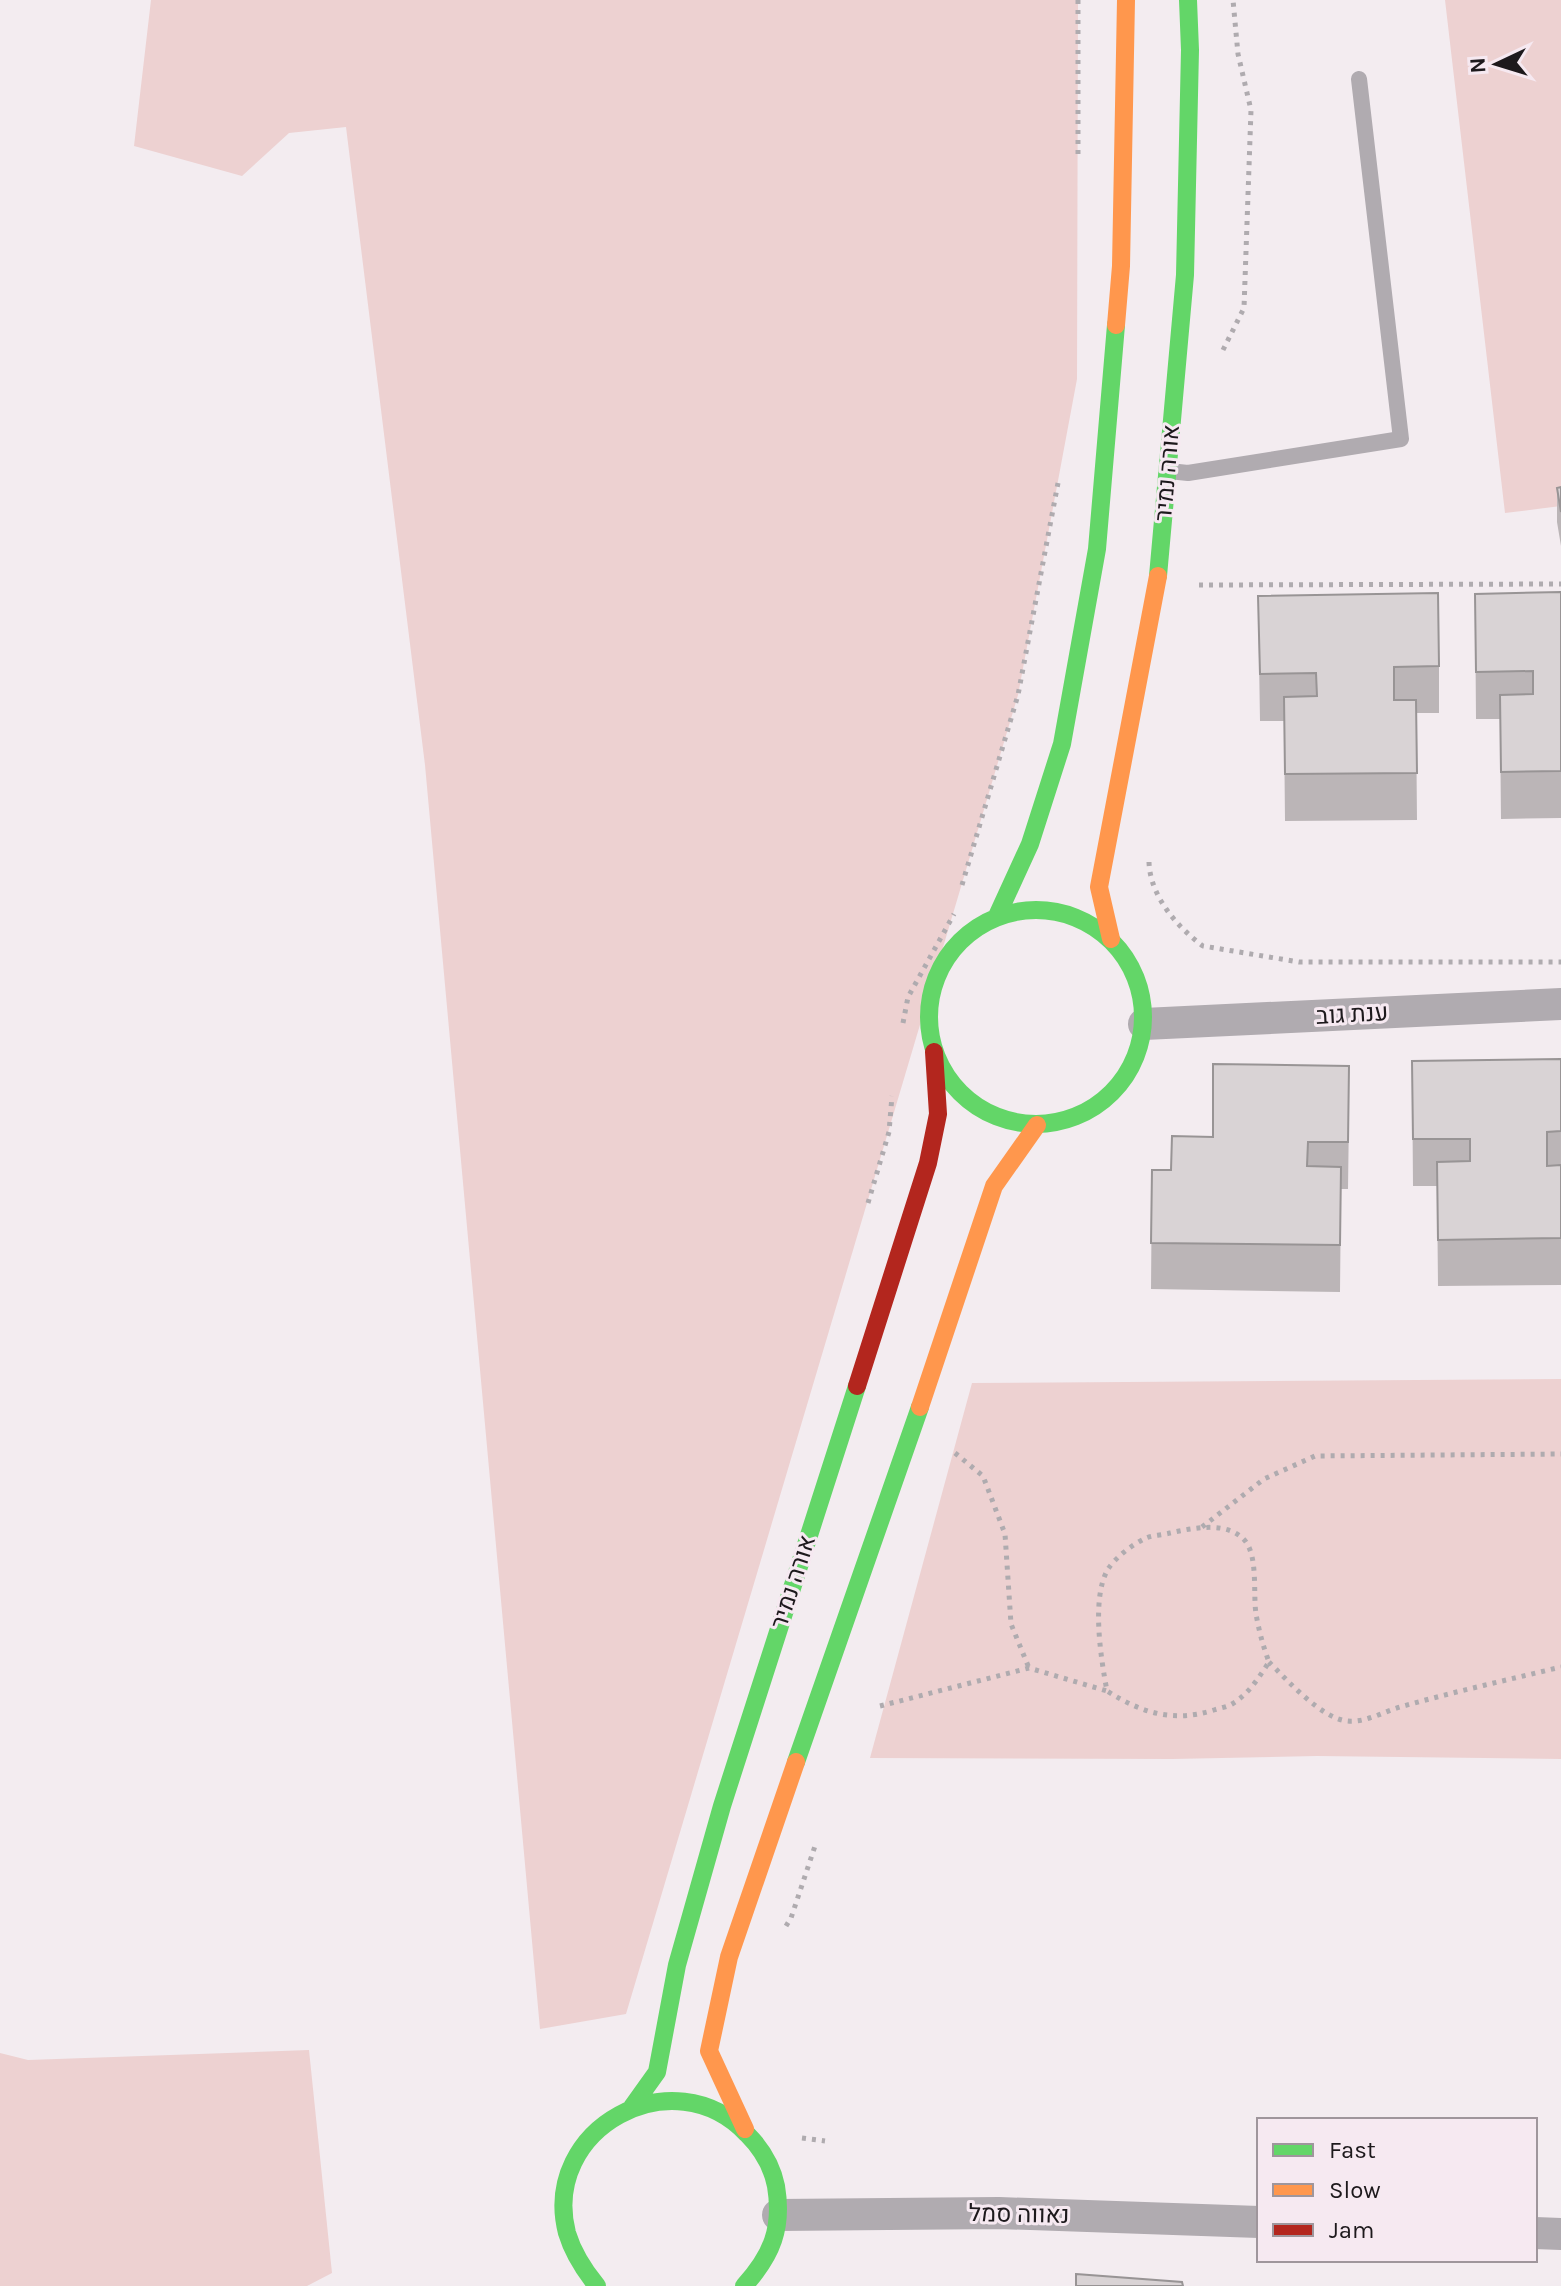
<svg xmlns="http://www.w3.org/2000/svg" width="1561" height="2286" viewBox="0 0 1561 2286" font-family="Karla,Heebo,sans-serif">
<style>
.green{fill:#edd1d1}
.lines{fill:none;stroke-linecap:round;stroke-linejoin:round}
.path{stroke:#afabaf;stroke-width:5;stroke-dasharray:4 6;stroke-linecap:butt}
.lane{stroke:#b0abb0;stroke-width:16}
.street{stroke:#b0abb0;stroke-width:32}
.fast{stroke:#63d668;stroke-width:18}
.slow{stroke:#ff974d;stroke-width:18}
.jam{stroke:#b3261e;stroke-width:18}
.wall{fill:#bbb5b7}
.building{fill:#d9d3d5;stroke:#989495;stroke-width:2}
.labels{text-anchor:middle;stroke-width:6;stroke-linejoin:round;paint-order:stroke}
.street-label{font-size:24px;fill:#1d191c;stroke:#f6e9f1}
</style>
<rect width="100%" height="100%" fill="#f3ecf0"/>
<!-- green -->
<path class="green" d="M 151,0 L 1078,0 L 1077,379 L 1018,695 L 626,2014 L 540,2029 L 425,765 L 346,127 L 289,133 L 242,176 L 134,146 Z
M 1445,0 L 1561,0 L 1561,506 L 1505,513 Z
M 1561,1379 L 1561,1759 L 1317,1756 L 1172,1759 L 870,1758 L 972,1383 Z
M 309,2050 L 332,2273 L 307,2286 L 0,2286 L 0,2053 L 28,2060 Z"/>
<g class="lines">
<!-- path -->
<path class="path" d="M 1078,154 L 1078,0
M 1223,350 L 1244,308 L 1251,110 L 1238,54 L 1233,0
M 1199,585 L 1561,584
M 1149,862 C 1150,896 1177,927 1203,946 L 1299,962 L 1561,962
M 962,885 L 1018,695 L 1058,483
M 903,1023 L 908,997 L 954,914
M 868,1203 L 889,1132 L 892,1096
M 955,1453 L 983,1476 L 1005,1534 L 1011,1624 L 1029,1668
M 1202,1527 L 1264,1479 L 1315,1456 L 1561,1454
M 1269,1662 C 1287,1680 1321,1718 1347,1721 C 1365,1723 1383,1712 1400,1707 C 1453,1692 1507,1680 1561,1667
M 880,1706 L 1029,1668 L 1107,1691 C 1101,1659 1091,1598 1108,1569 C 1116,1557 1133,1544 1146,1538 C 1153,1535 1163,1535 1170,1533 C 1193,1528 1229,1520 1246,1542 C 1258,1559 1253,1594 1256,1614 C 1259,1631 1263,1646 1269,1662 C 1259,1677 1249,1694 1232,1704 C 1227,1707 1220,1708 1214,1710 C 1173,1723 1142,1713 1107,1691
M 786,1926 L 791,1918 L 815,1846
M 802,2138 L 825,2141"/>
<!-- lane -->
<path class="lane" d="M 1169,471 L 1188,473 L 1401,439 L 1359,79"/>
<!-- street -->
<path class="street" d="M 1144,1024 L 1561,1004
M 778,2215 L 999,2213 L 1259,2222
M 1535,2233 L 1561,2234"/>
<!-- fast -->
<path class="fast" d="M 1158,576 L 1185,275 L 1190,50 L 1188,0
M929 1017a107 107 0 1 1 214 0a107 107 0 1 1-214 0Z
M 997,916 L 1030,844 L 1062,744 L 1097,549 L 1116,325
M 796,1762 L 920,1407
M 632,2107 L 657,2072 L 677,1965 L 722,1806 L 857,1386
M 597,2286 C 584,2270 573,2253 567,2233 C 540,2128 674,2056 747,2134 C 762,2149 772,2166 776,2186 C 783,2228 772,2255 744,2286"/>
<!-- slow -->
<path class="slow" d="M 1116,325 L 1121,266 L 1126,0
M 1111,939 L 1099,887 L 1158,576
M 920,1407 L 994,1186 L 1037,1125
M 745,2129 L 709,2051 L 729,1957 L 796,1762"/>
<!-- jam -->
<path class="jam" d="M 857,1386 L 928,1163 L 938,1114 L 934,1052"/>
</g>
<!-- wall -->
<path class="wall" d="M 1561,487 L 1561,546 L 1557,522 L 1557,488 Z
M 1561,592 L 1561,818 L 1501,819 L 1500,719 L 1476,719 L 1475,594 Z
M 1258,596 L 1439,666 L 1439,713 L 1416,713 L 1417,820 L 1285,821 L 1284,721 L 1260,721 Z
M 1561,1059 L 1561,1285 L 1438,1286 L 1437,1186 L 1413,1186 L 1412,1061 Z
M 1349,1113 L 1348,1189 L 1341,1189 L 1340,1292 L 1151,1289 L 1152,1170 L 1171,1170 L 1213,1137 Z"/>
<!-- building -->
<path class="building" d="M 1561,487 L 1561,512 L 1557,488 Z
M 1561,592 L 1561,771 L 1501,772 L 1500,695 L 1533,694 L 1533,671 L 1476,672 L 1475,594 Z
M 1438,593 L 1439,666 L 1394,667 L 1394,700 L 1416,700 L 1417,773 L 1285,774 L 1284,697 L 1317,696 L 1316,673 L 1260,674 L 1258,596 Z
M 1561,1059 L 1561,1131 L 1547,1132 L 1547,1166 L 1561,1165 L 1561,1238 L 1438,1240 L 1437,1162 L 1470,1161 L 1470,1139 L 1413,1139 L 1412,1061 Z
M 1213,1064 L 1349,1066 L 1348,1142 L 1308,1142 L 1307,1166 L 1341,1167 L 1340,1245 L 1151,1243 L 1152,1170 L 1171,1170 L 1172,1136 L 1213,1137 Z
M 1076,2274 L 1182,2282 L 1183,2286 L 1076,2286 Z"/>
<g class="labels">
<!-- street labels -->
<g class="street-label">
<text transform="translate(1167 473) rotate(-85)" y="8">אורה נמיר</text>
<text transform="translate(1352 1014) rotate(-3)" y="8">ענת גוב</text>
<text transform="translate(793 1582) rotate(-72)" y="8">אורה נמיר</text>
<text transform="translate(1019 2214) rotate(1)" y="8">נאווה סמל</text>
</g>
</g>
<!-- legend -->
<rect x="1257" y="2118" width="280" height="144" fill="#f6e9f1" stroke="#9f969c" stroke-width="2"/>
<rect x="1273" y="2144" width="40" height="12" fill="#63d668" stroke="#9f969c" stroke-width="2"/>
<text x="1329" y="2158" font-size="24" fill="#1d191c">Fast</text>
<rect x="1273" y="2184" width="40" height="12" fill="#ff974d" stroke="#9f969c" stroke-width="2"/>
<text x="1329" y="2198" font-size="24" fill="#1d191c">Slow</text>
<rect x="1273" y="2224" width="40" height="12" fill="#b3261e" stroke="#9f969c" stroke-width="2"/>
<text x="1329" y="2238" font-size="24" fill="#1d191c">Jam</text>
<!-- north arrow -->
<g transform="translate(1497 64) rotate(266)" stroke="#f6e9f1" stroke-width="6" paint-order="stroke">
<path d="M0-6L14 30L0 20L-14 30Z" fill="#1d191c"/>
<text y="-12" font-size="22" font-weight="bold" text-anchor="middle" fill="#1d191c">N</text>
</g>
</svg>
